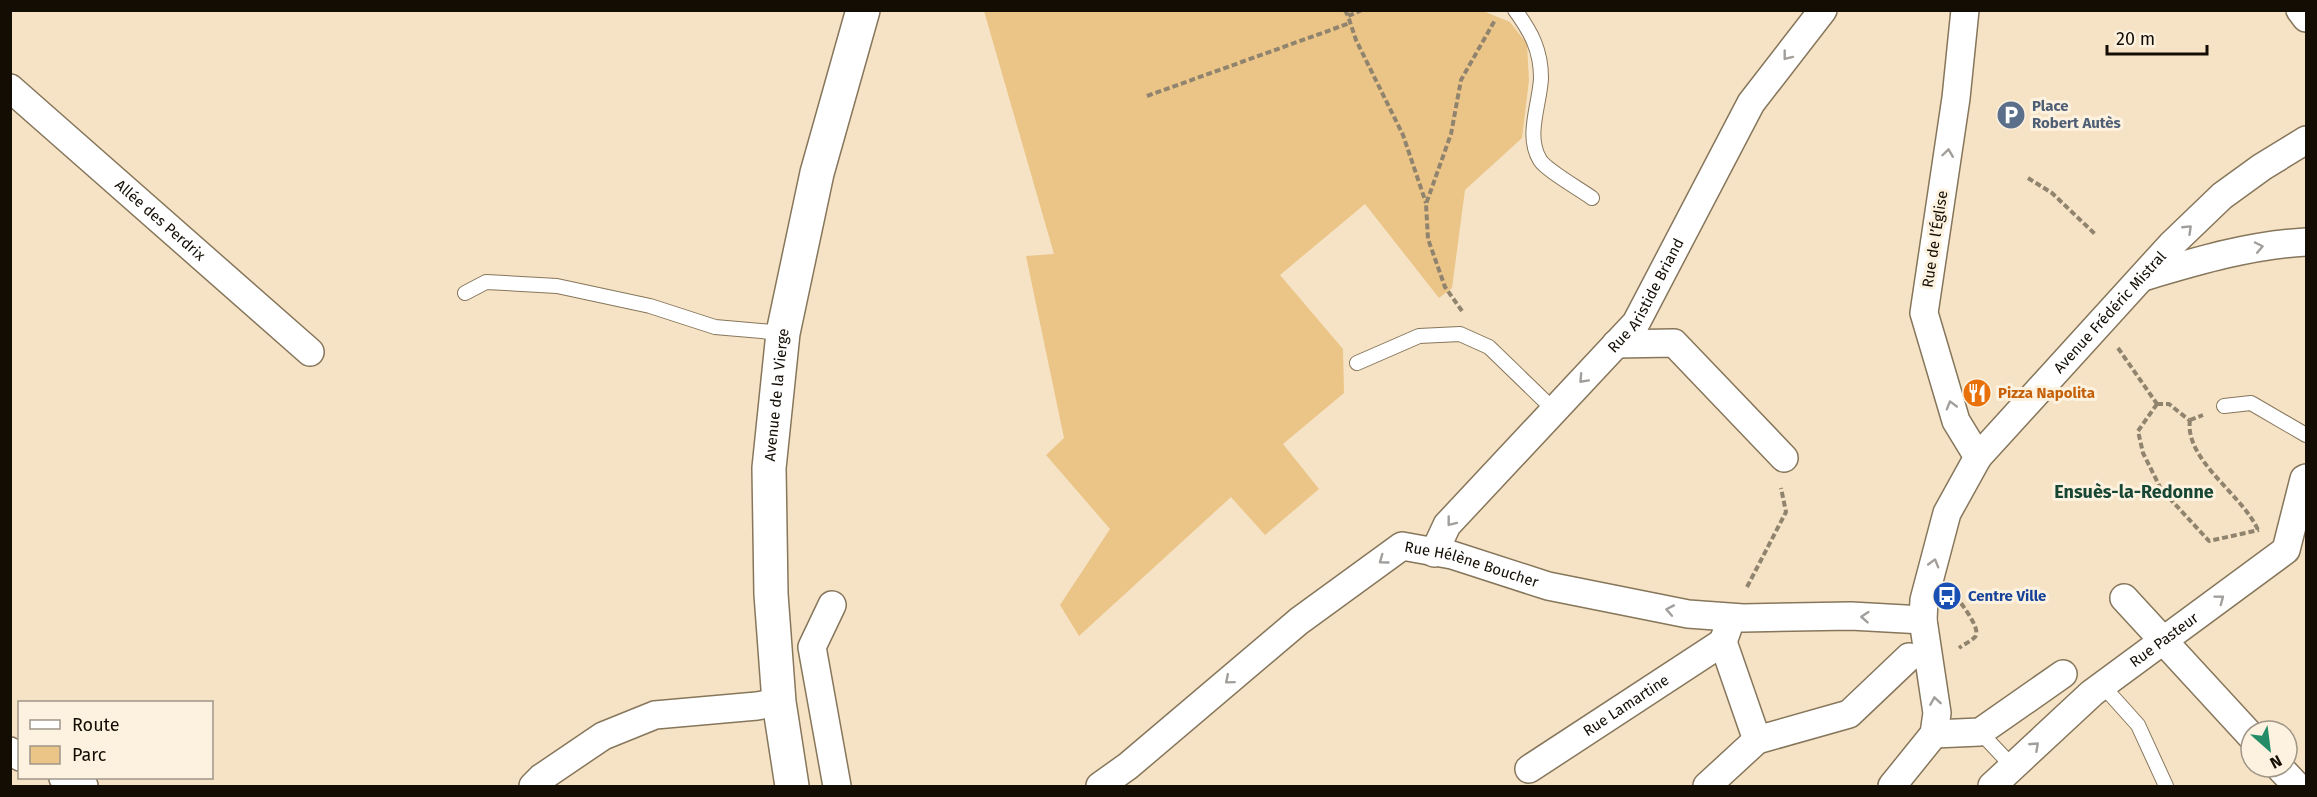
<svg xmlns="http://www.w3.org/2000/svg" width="2317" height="797" viewBox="0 0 2317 797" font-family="'Fira Sans',sans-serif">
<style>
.green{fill:#eac587}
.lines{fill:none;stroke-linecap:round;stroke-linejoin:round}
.service-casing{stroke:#86765b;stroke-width:16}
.minor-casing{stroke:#86765b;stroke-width:30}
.tertiary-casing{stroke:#86765b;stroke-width:36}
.path{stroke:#91846f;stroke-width:4;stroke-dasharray:6 3;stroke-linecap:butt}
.service{stroke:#fff;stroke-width:14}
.minor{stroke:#fff;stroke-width:27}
.tertiary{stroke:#fff;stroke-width:33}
.oneway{stroke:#a19e9b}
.labels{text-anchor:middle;stroke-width:6;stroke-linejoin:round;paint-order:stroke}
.service-label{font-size:15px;font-weight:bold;fill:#4e5e75;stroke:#fdf2e0;text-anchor:start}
.street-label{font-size:15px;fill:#130d04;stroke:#fdf2e0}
.food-label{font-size:15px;font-weight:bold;fill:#c56008;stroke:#fdf2e0;text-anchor:start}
.transit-label{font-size:15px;font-weight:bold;fill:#164399;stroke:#fdf2e0;text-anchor:start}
.quarter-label{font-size:18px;font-weight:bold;fill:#174634;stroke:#fdf2e0}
</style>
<rect width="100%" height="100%" fill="#f6e3c5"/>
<!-- green -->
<path class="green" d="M 984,11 L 1483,11 L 1510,22 L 1527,44 L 1529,80 L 1522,138 L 1465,190 L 1452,288 L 1439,298 L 1365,204 L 1280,275 L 1343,349 L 1344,393 L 1283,444 L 1319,489 L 1265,535 L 1231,497 L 1079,636 L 1060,605 L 1110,529 L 1046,455 L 1064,438 L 1026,256 L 1054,254 Z"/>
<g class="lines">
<!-- service casing -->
<g class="service-casing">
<path id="service" d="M 1515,10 C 1531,32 1541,50 1541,78 C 1540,104 1525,136 1540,160 C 1546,170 1581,190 1592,198
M 465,293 L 486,282 L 557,286 L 650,306 L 715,327 L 783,333
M 1357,363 L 1419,336 L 1460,334 L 1489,347 L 1554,410
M 2224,406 L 2251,403 L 2306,435
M 2103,686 L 2138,725 L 2166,786
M 1980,732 L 2013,767"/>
</g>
<!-- minor casing -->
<g class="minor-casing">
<g id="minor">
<path d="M 1965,10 L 1956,98 L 1924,313 L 1956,421 L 1978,457"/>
<path d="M 2300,10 L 2306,18"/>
<path id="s1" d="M 10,88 L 310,352"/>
<path d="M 2143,277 C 2197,261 2250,245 2306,242"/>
<path d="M 1616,344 L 1674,343 L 1784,458"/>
<path id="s2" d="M 1434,553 L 1447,525 L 1636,323 L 1751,103 L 1823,10"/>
<path d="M 2124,598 L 2251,736"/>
<path d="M 832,605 L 812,647 L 837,786"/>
<path d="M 1729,625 L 1723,642 L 1757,740"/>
<path d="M 1934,734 L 1980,732 L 2063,674"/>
<path d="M 10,751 L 20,757"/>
<path d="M 2279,767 L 2297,786"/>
<path id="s3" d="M 1529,769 L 1723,642"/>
<path d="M 63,778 L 84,786"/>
<path d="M 533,786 L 541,778 L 603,736 L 655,715 L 757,706 L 779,702"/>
<path id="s4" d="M 1100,786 L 1128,766 L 1299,621 L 1402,546 L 1452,555 L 1548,586 L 1688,614 L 1743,618 L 1851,616 L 1923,620"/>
<path d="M 1707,786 L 1757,740 L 1849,714 L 1909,657"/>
<path id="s5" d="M 1892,786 L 1934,734 L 1937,713 L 1923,620 L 1924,600 L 1947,513 L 1978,457 L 2171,245 L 2222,196 L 2262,167 L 2306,140"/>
<path id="s6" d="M 1992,786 L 2092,693 L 2286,550 L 2304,479 L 2306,478"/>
</g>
</g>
<!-- tertiary casing -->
<g class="tertiary-casing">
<g id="tertiary">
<path id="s7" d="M 792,786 L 779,702 L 771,594 L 769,468 L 783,333 L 817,173 L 863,10"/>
</g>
</g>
<!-- path -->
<path class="path" d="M 1345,10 L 1348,16
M 1362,10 L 1348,16 L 1356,40 L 1403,135 L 1426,203
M 1147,96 L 1350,23
M 2028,178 L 2052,193 L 2096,235
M 1462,311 L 1445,287 L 1428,239 L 1426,204 L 1451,134 L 1461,80 L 1495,20
M 2118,348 L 2157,404
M 2157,404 L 2138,431 L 2143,453 L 2161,489 L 2209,541 L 2259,530
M 2157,404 L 2169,404 L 2189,420
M 2190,420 C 2184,460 2243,495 2258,530
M 2190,420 L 2203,415
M 1747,587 L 1786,512 L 1781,488
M 1956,596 C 1961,604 1982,629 1975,637 C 1971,641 1963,645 1959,648"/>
<!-- service -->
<use href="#service" class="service"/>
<!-- minor -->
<use href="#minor" class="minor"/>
<!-- tertiary -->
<use href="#tertiary" class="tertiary"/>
</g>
<!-- one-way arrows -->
<defs><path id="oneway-chevron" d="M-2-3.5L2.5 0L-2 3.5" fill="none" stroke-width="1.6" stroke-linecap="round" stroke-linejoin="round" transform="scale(1.5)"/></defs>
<g class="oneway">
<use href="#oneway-chevron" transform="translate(1787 56) rotate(128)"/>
<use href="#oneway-chevron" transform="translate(1948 153) rotate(-82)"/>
<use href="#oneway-chevron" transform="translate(2188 229) rotate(-44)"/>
<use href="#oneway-chevron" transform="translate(2259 247) rotate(-12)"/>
<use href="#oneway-chevron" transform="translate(1583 379) rotate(133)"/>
<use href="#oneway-chevron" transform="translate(1951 405) rotate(-106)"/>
<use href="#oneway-chevron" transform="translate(1451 522) rotate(128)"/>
<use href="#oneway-chevron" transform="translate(1383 560) rotate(144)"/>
<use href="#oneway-chevron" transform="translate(1934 563) rotate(-74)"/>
<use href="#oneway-chevron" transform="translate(2220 599) rotate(-37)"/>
<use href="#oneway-chevron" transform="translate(1670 610) rotate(-169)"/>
<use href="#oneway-chevron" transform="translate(1865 617) rotate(-176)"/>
<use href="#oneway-chevron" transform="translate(1229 680) rotate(140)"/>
<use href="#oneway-chevron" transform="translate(1935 701) rotate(-99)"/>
<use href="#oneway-chevron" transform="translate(2035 746) rotate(-43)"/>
</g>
<!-- icons -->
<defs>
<g id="parking-disc" transform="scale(1.5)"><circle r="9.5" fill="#5c6f8a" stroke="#fdf2e0"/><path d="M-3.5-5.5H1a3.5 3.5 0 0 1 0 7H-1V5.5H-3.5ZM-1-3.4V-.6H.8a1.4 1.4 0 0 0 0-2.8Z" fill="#fff"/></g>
<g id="restaurant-disc" transform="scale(1.5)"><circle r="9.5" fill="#e8710a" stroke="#fdf2e0"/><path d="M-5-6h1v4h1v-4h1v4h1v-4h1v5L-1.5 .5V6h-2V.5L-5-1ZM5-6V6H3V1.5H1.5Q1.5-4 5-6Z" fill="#fff"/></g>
<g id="bus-disc" transform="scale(1.5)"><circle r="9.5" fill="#1a4fb4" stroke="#fdf2e0"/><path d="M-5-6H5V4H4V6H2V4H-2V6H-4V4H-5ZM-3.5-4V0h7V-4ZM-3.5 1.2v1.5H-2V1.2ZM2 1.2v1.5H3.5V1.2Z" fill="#fff"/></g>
</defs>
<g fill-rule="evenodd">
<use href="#parking-disc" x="2011" y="115"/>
<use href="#restaurant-disc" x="1977" y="393"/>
<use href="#bus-disc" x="1947" y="596"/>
</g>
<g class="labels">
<!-- service labels -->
<g class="service-label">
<text x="2032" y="111">Place<tspan x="2032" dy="17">Robert Autès</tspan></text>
</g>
<!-- street labels -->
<g class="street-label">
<text dy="5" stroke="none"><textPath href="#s1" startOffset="200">Allée des Perdrix</textPath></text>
<text transform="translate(1935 239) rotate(-81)" y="5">Rue de l’Église</text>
<text dy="5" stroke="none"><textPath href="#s2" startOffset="336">Rue Aristide Briand</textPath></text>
<text dy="5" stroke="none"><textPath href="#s5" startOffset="552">Avenue Frédéric Mistral</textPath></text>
<text dy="5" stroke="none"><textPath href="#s7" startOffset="393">Avenue de la Vierge</textPath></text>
<text dy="5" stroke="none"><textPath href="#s4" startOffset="458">Rue Hélène Boucher</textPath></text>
<text dy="5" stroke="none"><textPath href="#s6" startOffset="226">Rue Pasteur</textPath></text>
<text dy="5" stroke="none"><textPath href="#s3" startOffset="116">Rue Lamartine</textPath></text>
</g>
<!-- food labels -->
<g class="food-label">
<text x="1998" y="398">Pizza Napolita</text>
</g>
<!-- transit labels -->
<g class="transit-label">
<text x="1968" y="601">Centre Ville</text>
</g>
<!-- quarter labels -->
<g class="quarter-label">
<text x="2134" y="498">Ensuès-la-Redonne</text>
</g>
</g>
<!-- border -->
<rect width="2317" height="797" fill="none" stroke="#130d04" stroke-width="24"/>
<!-- legend -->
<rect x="18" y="701" width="195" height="78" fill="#fdf2e0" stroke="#9f9688" stroke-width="1.5"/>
<rect x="30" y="720" width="30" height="9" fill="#ffffff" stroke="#9f9688" stroke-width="1.5"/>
<text x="72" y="731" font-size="18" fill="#130d04">Route</text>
<rect x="30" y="746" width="30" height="18" fill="#eac587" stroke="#9f9688" stroke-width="1.5"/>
<text x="72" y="761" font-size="18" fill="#130d04">Parc</text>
<!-- north arrow -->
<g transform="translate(2269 749) rotate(152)"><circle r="28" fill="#fdf2e0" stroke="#9f9688" stroke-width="1.5"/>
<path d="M0-4.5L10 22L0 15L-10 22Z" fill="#258c68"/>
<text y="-9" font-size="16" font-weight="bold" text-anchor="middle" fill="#130d04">N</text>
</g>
<!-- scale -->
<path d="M2107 45v9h100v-9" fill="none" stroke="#130d04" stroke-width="3"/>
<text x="2116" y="45" font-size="18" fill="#130d04" stroke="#fdf2e0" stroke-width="4.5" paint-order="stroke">20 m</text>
</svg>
